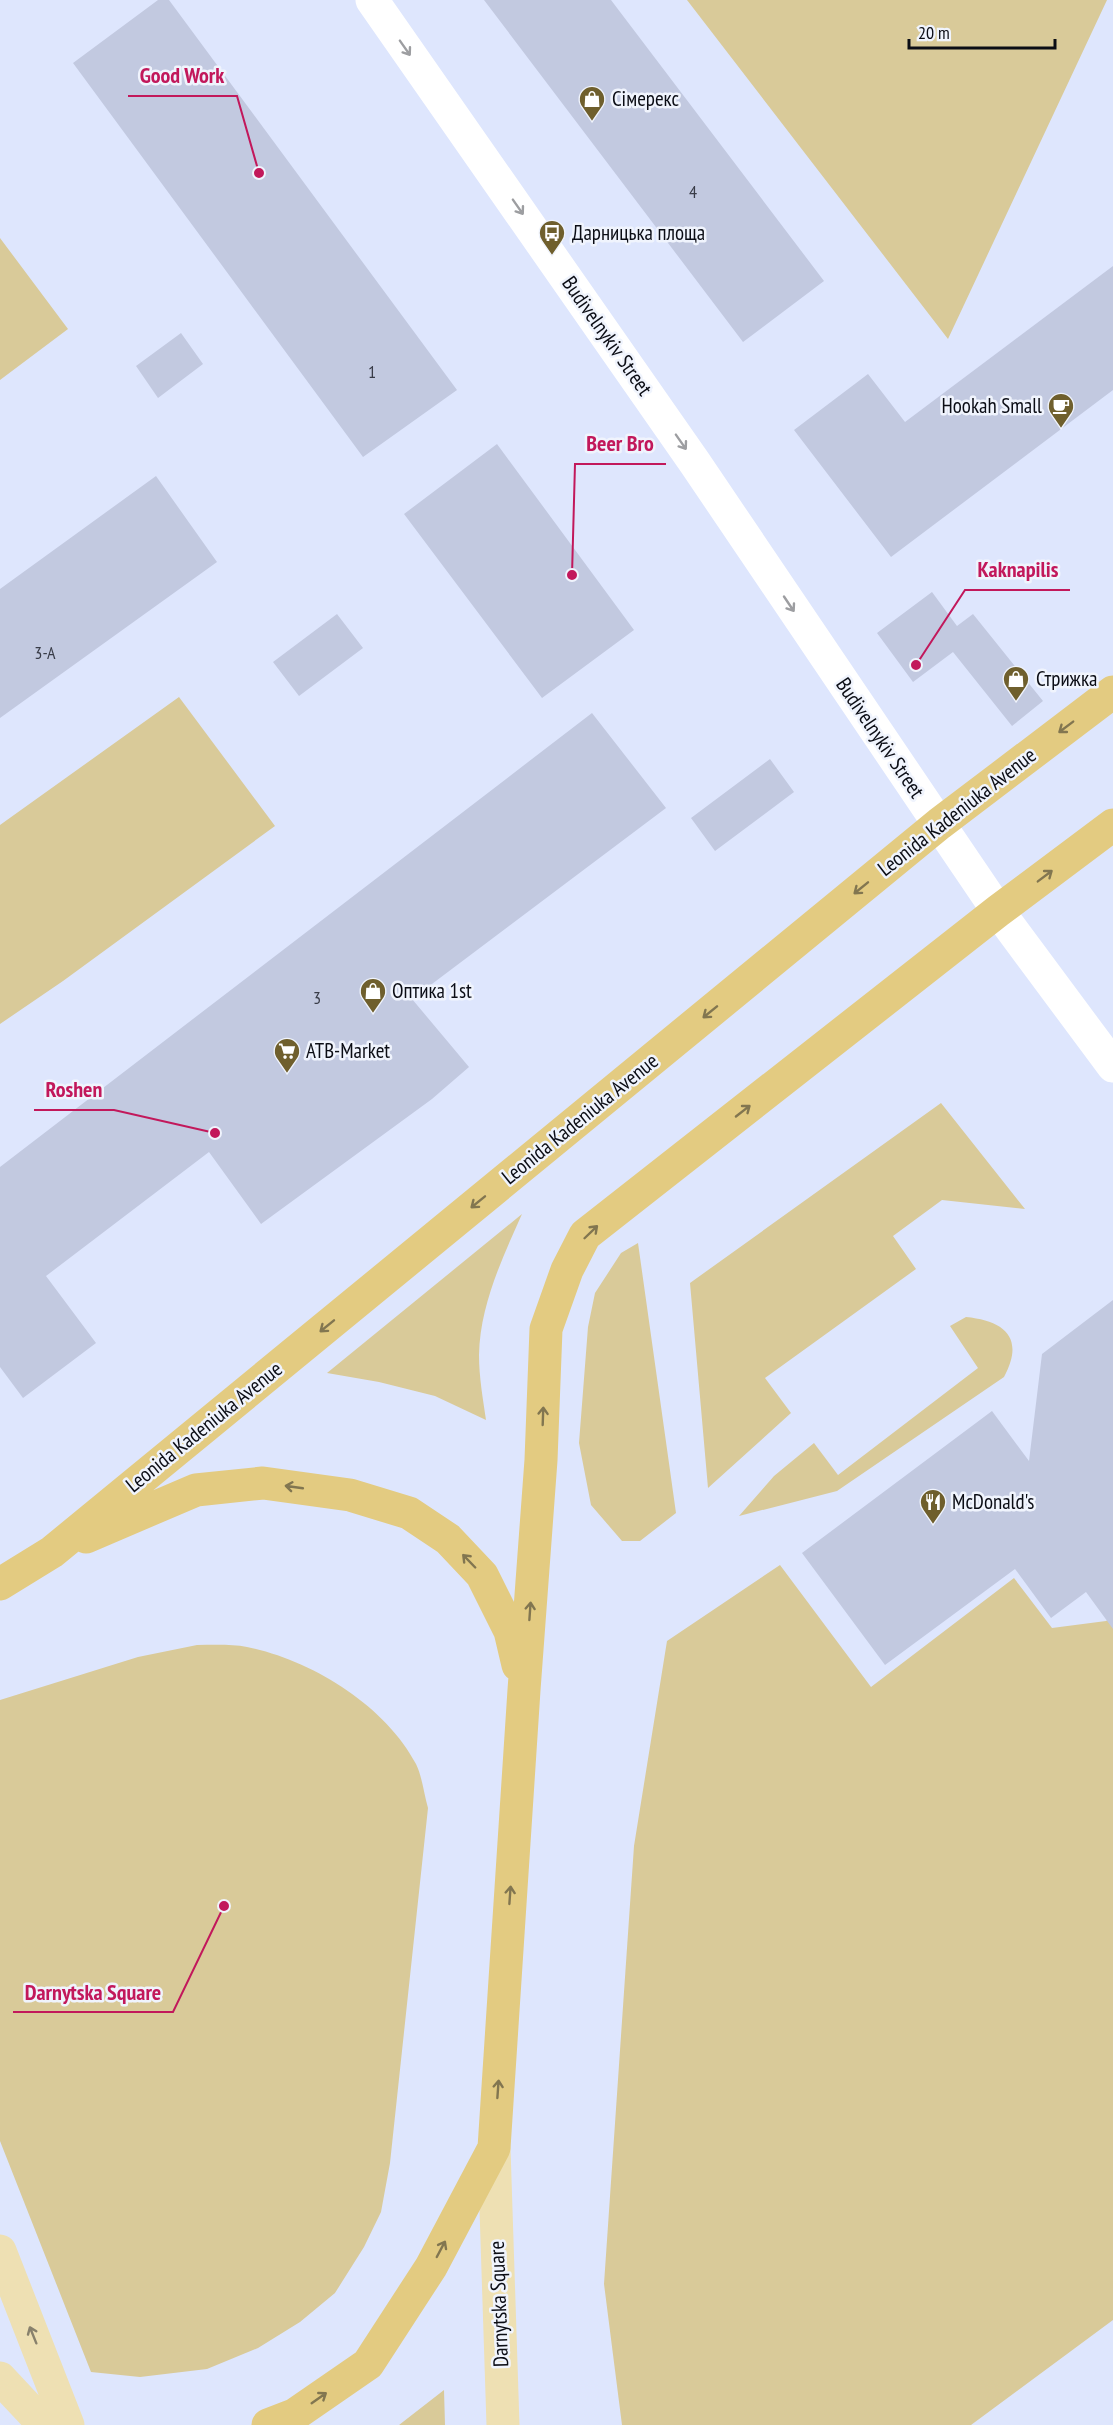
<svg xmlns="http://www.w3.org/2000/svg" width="1113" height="2425" viewBox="0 0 1113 2425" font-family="'PT Sans Narrow',sans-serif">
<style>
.green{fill:#d9ca99}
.building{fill:#c2c9e0}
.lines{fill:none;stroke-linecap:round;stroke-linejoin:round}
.street{stroke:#fff;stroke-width:33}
.secondary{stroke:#fff;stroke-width:33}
.primary{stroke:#eee0b3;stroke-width:33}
.highway{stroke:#e3cb81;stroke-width:33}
.oneway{stroke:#9d9ea1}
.oneway2{stroke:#827650}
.oneway3{stroke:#88816c}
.labels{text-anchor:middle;stroke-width:5;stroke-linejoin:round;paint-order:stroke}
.number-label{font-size:18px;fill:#393c48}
.poi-label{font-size:21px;fill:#0b0d15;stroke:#f0f4fd;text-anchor:start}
.street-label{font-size:21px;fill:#0b0d15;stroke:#f0f4fd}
.leader{fill:none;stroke:#c2185b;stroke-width:2}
.callout-dot{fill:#c2185b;stroke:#f0f4fd;stroke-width:2}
.callout-label{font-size:22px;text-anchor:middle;font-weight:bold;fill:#c2185b;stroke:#f0f4fd;stroke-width:5;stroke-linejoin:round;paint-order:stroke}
</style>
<rect width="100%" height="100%" fill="#dee6fd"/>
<!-- green -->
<path class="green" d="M 687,0 L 1107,0 L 948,339 Z
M 0,238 L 68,329 L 0,380 Z
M 179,697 L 275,826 L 63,981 L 0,1024 L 0,825 Z
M 941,1103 L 1025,1209 L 942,1200 L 893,1236 L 916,1269 L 765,1378 L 791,1413 L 708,1488 L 690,1283 Z
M 522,1214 C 502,1259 480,1305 479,1355 C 479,1377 483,1399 486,1420 L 435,1396 L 379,1382 L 327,1373 Z
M 638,1243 L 676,1513 L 640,1541 L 622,1541 L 591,1505 L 579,1443 L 588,1327 L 595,1293 L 621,1253 Z
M 966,1317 C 1005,1321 1025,1338 1004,1377 L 837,1491 L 739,1516 L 774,1476 L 814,1443 L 838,1475 L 978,1368 L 950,1326 Z
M 780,1565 L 871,1687 L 1014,1578 L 1052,1628 L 1106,1621 L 1113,1616 L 1113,2320 L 971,2425 L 622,2425 L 604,2284 L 634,1846 L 667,1641 Z
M 197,1645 C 213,1645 232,1644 247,1647 C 311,1660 385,1705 416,1764 C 422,1776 424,1794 428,1808 L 390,2163 L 381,2212 L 364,2247 L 335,2293 L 300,2322 L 258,2348 L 207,2369 L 140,2377 L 91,2372 L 0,2141 L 0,1700 L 138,1657 Z
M 444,2390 L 445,2425 L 399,2425 Z"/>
<!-- building -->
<path class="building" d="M 158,0 L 169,0 L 457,390 L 363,457 L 73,63 Z
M 484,0 L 611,0 L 824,281 L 743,342 Z
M 1113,266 L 1113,390 L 891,557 L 794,430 L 868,374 L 905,422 Z
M 181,333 L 203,364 L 158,398 L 136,366 Z
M 497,444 L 634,630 L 542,698 L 404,514 Z
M 156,476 L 217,562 L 0,718 L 0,589 Z
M 932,592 L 957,626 L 973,614 L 1043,701 L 1012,726 L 953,652 L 913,682 L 877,633 Z
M 337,614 L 363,648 L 299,696 L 273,662 Z
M 592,713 L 666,808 L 412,999 L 469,1067 L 432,1099 L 261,1224 L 209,1152 L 46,1276 L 96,1343 L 23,1398 L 0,1367 L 0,1167 Z
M 770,759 L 794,792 L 715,851 L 691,818 Z
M 1113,1300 L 1113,1629 L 1086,1592 L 1051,1618 L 1015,1569 L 885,1665 L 802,1553 L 992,1411 L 1029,1461 L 1042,1354 Z"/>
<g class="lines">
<!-- street -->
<path class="street" d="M 939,824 L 998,911 L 1113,1066"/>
<!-- secondary -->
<path class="secondary" d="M 372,0 L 695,463 L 939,824"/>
<!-- primary -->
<path class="primary" d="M 494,2148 L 503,2425
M 0,2251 L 68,2425
M 0,2378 L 44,2425"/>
<!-- highway -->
<path class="highway" d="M 86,1537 L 196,1490 L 263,1483 L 350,1495 L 409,1513 L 448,1539 L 482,1575 L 510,1631 L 518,1665
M 0,1584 L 52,1552 L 939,824 L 1113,692
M 268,2425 L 294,2415 L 368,2364 L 431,2267 L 494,2148 L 524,1690 L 541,1460 L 546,1329 L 567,1270 L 585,1235 L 998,911 L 1113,825"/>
</g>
<!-- one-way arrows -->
<defs><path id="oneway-shaft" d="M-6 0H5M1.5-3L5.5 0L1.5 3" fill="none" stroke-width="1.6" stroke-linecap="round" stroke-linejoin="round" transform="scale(1.5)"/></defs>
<g class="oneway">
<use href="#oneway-shaft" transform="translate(405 48) rotate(55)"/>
<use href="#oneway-shaft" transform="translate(518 207) rotate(55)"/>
<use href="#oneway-shaft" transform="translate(681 442) rotate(55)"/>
<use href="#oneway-shaft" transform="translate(789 604) rotate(56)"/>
</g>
<g class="oneway2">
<use href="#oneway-shaft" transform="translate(1066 727) rotate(143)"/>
<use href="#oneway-shaft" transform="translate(1045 876) rotate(-37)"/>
<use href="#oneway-shaft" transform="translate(861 888) rotate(141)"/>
<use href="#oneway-shaft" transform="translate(710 1012) rotate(141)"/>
<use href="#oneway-shaft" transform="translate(743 1111) rotate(-38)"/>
<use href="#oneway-shaft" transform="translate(478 1202) rotate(141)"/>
<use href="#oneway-shaft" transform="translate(591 1232) rotate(-44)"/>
<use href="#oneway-shaft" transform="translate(327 1326) rotate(141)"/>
<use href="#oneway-shaft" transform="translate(543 1416) rotate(-88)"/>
<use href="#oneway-shaft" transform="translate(294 1487) rotate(-172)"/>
<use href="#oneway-shaft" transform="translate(469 1561) rotate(-134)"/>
<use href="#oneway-shaft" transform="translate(530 1611) rotate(-86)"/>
<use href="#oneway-shaft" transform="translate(510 1895) rotate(-86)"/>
<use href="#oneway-shaft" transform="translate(498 2089) rotate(-86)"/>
<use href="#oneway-shaft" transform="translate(441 2249) rotate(-62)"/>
<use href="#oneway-shaft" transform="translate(319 2398) rotate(-35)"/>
</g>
<use class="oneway3" href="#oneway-shaft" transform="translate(33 2335) rotate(-112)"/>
<!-- icons -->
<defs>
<g id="shop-pin" transform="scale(1.35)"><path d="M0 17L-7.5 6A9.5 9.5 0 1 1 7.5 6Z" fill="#6f5f2d" stroke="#f0f4fd"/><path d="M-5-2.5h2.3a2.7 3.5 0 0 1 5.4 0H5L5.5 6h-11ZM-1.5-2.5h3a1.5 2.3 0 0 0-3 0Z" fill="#fff"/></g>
<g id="bus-pin" transform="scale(1.35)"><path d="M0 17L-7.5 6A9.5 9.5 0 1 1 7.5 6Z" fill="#6f5f2d" stroke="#f0f4fd"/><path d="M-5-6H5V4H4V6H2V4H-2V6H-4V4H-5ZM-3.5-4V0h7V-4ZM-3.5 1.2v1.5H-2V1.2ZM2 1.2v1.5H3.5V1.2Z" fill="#fff"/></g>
<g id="cafe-pin" transform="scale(1.35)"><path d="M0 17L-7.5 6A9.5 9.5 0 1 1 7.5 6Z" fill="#6f5f2d" stroke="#f0f4fd"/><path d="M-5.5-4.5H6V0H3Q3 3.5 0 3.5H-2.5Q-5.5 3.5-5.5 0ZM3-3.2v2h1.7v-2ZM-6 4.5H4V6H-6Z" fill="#fff"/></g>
<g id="supermarket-pin" transform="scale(1.35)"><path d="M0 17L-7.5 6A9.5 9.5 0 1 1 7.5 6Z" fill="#6f5f2d" stroke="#f0f4fd"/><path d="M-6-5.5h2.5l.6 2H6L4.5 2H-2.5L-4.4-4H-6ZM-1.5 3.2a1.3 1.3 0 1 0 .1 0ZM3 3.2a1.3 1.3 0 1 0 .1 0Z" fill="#fff"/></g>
<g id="restaurant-pin" transform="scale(1.35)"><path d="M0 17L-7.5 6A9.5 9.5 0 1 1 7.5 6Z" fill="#6f5f2d" stroke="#f0f4fd"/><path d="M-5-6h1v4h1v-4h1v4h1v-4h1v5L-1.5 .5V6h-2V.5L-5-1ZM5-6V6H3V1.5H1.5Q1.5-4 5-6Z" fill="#fff"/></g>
</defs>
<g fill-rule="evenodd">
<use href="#shop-pin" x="592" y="99"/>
<use href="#bus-pin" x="552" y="233"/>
<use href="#cafe-pin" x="1061" y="406"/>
<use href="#shop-pin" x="1016" y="679"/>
<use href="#shop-pin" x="373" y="991"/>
<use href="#supermarket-pin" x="287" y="1051"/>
<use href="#restaurant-pin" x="933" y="1502"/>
</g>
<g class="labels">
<!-- number labels -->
<g class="number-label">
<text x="693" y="198">4</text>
<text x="372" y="378">1</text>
<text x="45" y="659">3-А</text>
<text x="317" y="1004">3</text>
</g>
<!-- poi labels -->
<g class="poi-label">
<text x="612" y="106">Сімерекс</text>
<text x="572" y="240">Дарницька площа</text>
<text x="1042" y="413" text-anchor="end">Hookah Small</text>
<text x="1036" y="686">Стрижка</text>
<text x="392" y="998">Оптика 1st</text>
<text x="306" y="1058">ATB-Market</text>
<text x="952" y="1509">McDonald's</text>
</g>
<!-- street labels -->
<g class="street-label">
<text transform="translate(607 336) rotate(55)" y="7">Budivelnykiv Street</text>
<text transform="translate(880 738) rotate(56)" y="7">Budivelnykiv Street</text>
<text transform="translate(957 812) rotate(-38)" y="7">Leonida Kadeniuka Avenue</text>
<text transform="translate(580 1119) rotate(-39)" y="7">Leonida Kadeniuka Avenue</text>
<text transform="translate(204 1427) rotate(-39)" y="7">Leonida Kadeniuka Avenue</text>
<text transform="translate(499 2304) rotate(-92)" y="7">Darnytska Square</text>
</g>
</g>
<!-- callouts -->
<path class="leader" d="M259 173L237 96H128M572 575L575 464H666M916 665L965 590H1070M215 1133L114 1110H34M224 1906L173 2012H13"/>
<g class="callout-dot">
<circle cx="259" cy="173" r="6"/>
<circle cx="572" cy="575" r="6"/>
<circle cx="916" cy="665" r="6"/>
<circle cx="215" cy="1133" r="6"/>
<circle cx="224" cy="1906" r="6"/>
</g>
<g class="callout-label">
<text x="182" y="83">Good Work</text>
<text x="620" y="451">Beer Bro</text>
<text x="1018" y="577">Kaknapilis</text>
<text x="74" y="1097">Roshen</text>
<text x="93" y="2000">Darnytska Square</text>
</g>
<!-- scale -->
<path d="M909 39v9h146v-9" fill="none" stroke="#0b0d15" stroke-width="3"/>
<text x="918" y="39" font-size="18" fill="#0b0d15" stroke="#f0f4fd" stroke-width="4.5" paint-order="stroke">20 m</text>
</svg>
